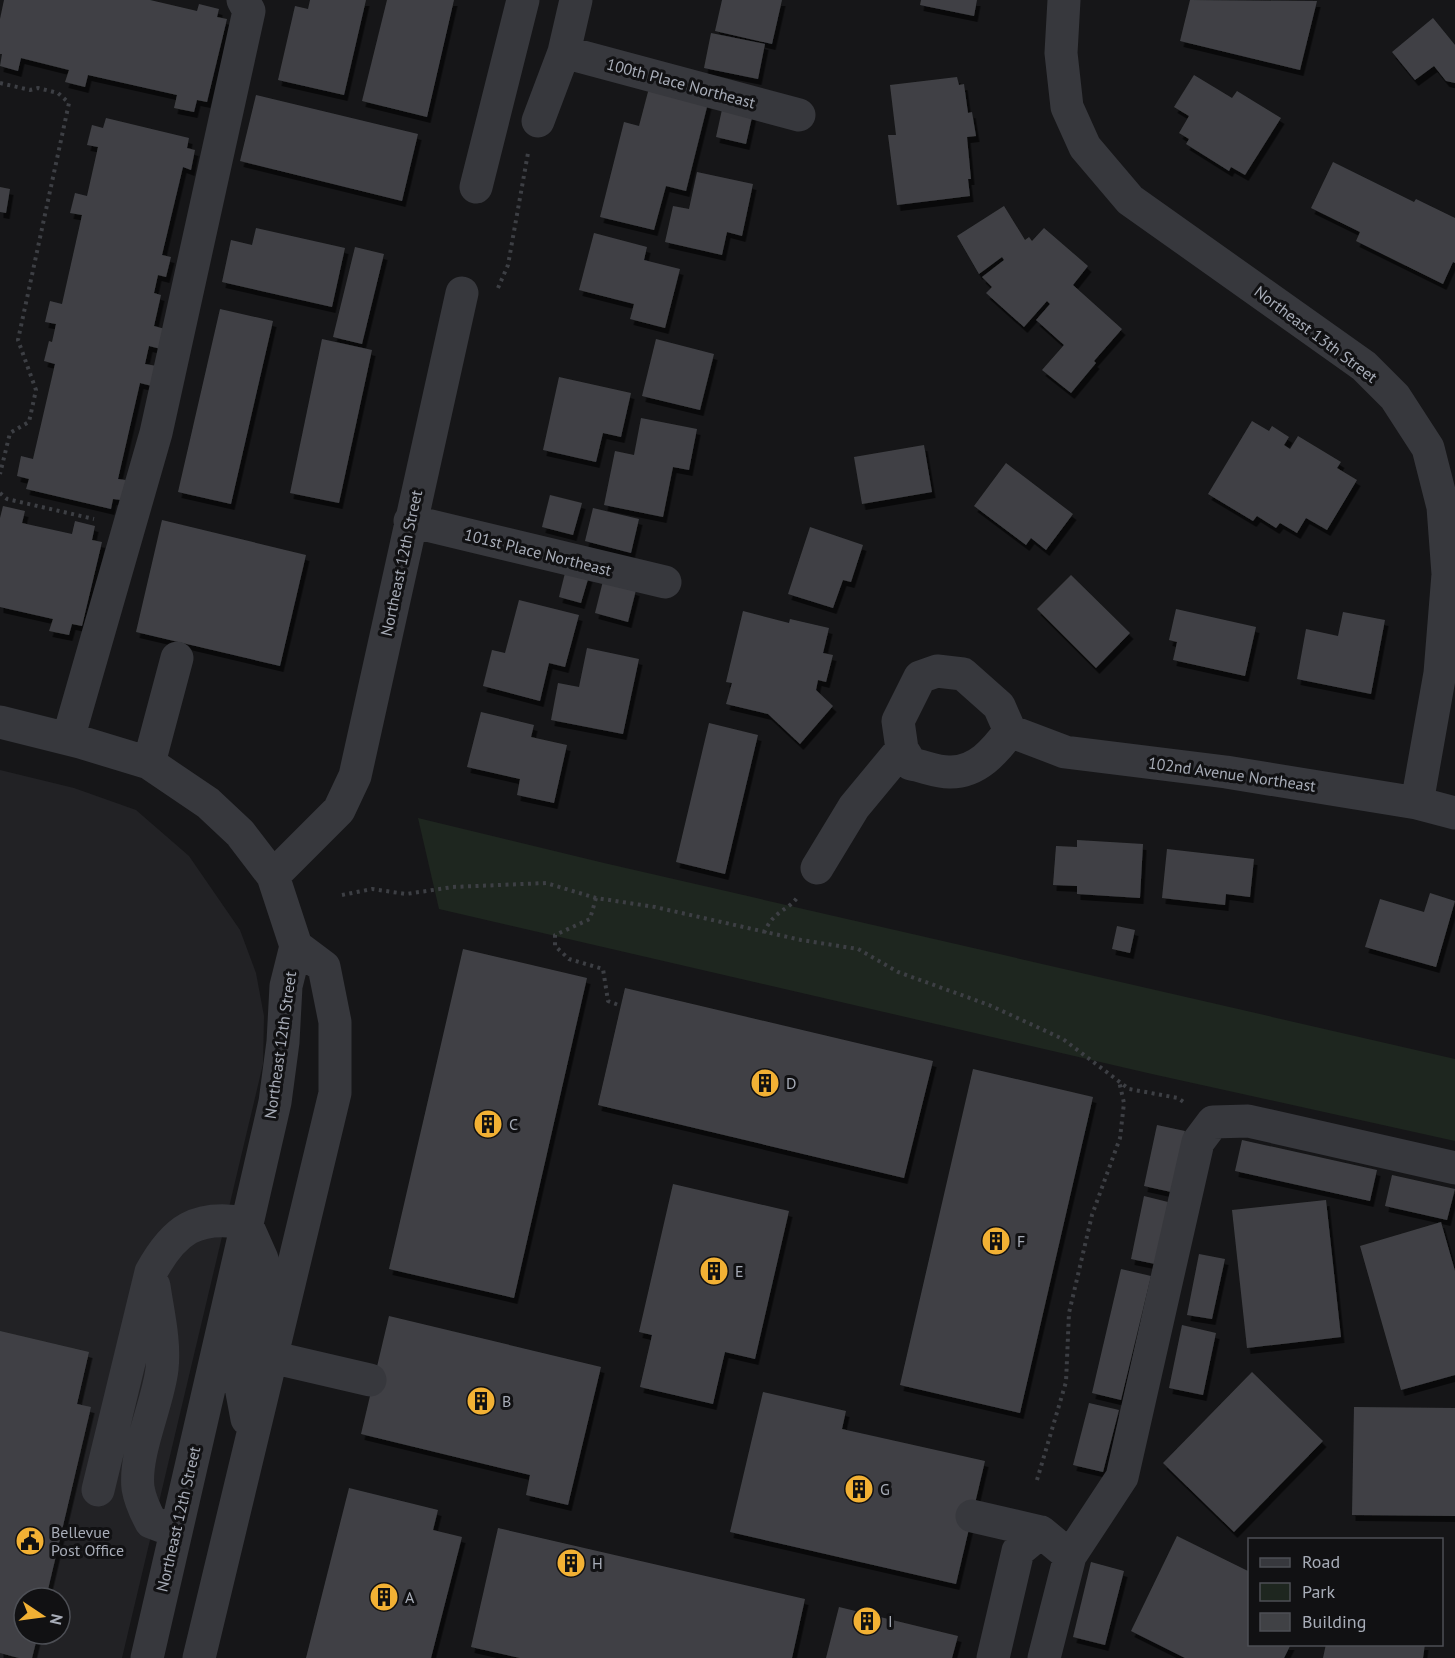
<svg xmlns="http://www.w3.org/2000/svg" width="1455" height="1658" viewBox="0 0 1455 1658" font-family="'PT Sans',sans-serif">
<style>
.built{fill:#222225;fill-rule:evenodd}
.green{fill:#1e261f}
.building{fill:#404145;filter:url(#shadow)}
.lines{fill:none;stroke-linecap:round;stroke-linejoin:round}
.path{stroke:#3d3f44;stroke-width:4;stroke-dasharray:3 4.5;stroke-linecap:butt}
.minor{stroke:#37383d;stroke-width:33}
.labels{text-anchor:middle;stroke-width:6;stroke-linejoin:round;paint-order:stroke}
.street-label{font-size:16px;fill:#a8adb8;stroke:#111113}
.poi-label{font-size:16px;fill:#a8adb8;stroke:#111113;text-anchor:start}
</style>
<defs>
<filter id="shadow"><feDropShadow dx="3.5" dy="6" stdDeviation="0" flood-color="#0009"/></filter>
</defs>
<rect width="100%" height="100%" fill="#161618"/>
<!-- built -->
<path class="built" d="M 0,770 L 74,788 L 136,810 L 189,856 L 240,930 L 256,973 L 264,1016 L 263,1064 L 122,1658 L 0,1658 ZM 24,1598 L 60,1598 L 60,1634 L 24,1634 Z"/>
<!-- green -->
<path class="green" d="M 418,818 L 604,863 L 1455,1059 L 1455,1141 L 1152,1074 L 439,909 Z"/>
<!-- building -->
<path class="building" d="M 4,0 L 150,0 L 197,11 L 199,4 L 219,9 L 217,17 L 227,19 L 207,102 L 197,100 L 194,112 L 174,108 L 177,95 L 88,75 L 85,87 L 65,82 L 69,70 L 21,58 L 18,71 L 0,66 L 2,54 L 0,54 L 0,19 Z
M 310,0 L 366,0 L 344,95 L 278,80 L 295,6 L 308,9 Z
M 387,0 L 454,0 L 427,117 L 362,101 Z
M 722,0 L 782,0 L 772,44 L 715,31 Z
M 921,0 L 977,0 L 974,16 L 920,5 Z
M 1190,0 L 1317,1 L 1300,70 L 1180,41 Z
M 1433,18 L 1455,45 L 1455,83 L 1446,81 L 1434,66 L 1415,80 L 1392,52 Z
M 711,33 L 765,44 L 758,79 L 704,68 Z
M 1194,75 L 1232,98 L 1237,91 L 1281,118 L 1245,175 L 1231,167 L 1229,171 L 1186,144 L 1189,139 L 1179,133 L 1189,116 L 1174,107 Z
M 957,77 L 959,85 L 964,84 L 968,113 L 972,112 L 976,136 L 967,137 L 971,179 L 968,179 L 970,196 L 897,205 L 888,135 L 896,135 L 890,85 Z
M 649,88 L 708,103 L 686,191 L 666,186 L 654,230 L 600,217 L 624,122 L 639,126 Z
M 256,95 L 418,134 L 402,201 L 240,161 Z
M 723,105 L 753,113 L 746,144 L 716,137 Z
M 106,118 L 189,138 L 187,148 L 195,150 L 191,170 L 183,167 L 162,255 L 171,257 L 166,277 L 158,275 L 154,293 L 161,295 L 154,326 L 165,329 L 161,349 L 149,346 L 145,364 L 157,366 L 152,386 L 140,383 L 118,479 L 126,480 L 121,500 L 113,499 L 111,509 L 26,489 L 29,479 L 17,476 L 21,456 L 33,459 L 55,364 L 44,361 L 49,341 L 52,342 L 56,324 L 45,322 L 50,301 L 62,304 L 82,215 L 70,213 L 75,193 L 87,196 L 98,147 L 87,145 L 92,125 L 103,128 Z
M 1333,162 L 1414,202 L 1416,199 L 1455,218 L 1455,263 L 1453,262 L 1443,284 L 1356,241 L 1360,232 L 1311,208 Z
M 697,172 L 753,184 L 742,236 L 727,232 L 722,255 L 665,242 L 673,206 L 689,209 Z
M 0,187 L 10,189 L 6,213 L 0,212 Z
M 1004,206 L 1025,240 L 1029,237 L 1032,241 L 1044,228 L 1088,266 L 1073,285 L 1122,329 L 1094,361 L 1096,363 L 1071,393 L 1042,370 L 1064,345 L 1036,320 L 1050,304 L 1047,301 L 1024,327 L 986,293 L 992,287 L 982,277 L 1004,260 L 1002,257 L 979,274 L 957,236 Z
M 256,228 L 345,248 L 332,307 L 222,282 L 231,240 L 252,245 Z
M 594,233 L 647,247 L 644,260 L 680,269 L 665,328 L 630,319 L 634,304 L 579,290 Z
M 355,247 L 384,254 L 362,344 L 333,337 Z
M 220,309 L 273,321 L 231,504 L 178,492 Z
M 322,339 L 372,350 L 339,503 L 290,493 Z
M 656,339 L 714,354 L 700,410 L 642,396 Z
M 559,377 L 631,393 L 621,437 L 603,433 L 596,462 L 543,450 Z
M 641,418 L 697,429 L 689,470 L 673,467 L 663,517 L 604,505 L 615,451 L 634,455 Z
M 1252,421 L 1269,431 L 1272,426 L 1289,437 L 1284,445 L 1290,449 L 1298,436 L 1341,462 L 1337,468 L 1357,480 L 1327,530 L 1306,518 L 1297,533 L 1280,523 L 1276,528 L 1257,516 L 1253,521 L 1208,494 Z
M 924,445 L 932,492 L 862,504 L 854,457 Z
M 1006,463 L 1073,514 L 1046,550 L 1031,538 L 1026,545 L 974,506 Z
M 550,495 L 582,503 L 573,535 L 542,527 Z
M 3,506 L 25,511 L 22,523 L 72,534 L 75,521 L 95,526 L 92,540 L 102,542 L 82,626 L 72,624 L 69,635 L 49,631 L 53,619 L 0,607 L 0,518 Z
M 593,508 L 639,519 L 631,553 L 585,541 Z
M 162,520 L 306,555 L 280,666 L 136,632 Z
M 810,527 L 863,545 L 851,582 L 843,580 L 833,608 L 788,594 Z
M 566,569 L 589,576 L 581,603 L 559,597 Z
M 1071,575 L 1130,633 L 1096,668 L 1037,609 Z
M 603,581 L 636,590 L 628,622 L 595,613 Z
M 519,600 L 579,615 L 565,667 L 549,663 L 540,701 L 483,686 L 492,650 L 505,653 Z
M 1176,609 L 1256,627 L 1245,676 L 1173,660 L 1177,642 L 1169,640 Z
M 743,611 L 789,623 L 790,619 L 829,628 L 823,653 L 833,655 L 826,682 L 818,680 L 816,690 L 833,706 L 800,744 L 768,714 L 726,704 L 732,683 L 726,682 Z
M 1343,612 L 1385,620 L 1371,694 L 1297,679 L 1306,629 L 1338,636 Z
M 587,648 L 639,659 L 623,734 L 551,720 L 558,683 L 579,687 Z
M 481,712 L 534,725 L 531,737 L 567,745 L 554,803 L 517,795 L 520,779 L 467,767 Z
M 709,723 L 758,735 L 725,874 L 676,862 Z
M 1077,840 L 1143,844 L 1140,898 L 1077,894 L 1077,886 L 1053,885 L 1056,846 L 1077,847 Z
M 1167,849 L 1254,859 L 1250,897 L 1226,894 L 1225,905 L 1162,898 Z
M 1430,893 L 1455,901 L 1436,967 L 1365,947 L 1380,899 L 1424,912 Z
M 1117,926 L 1135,930 L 1130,953 L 1112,949 Z
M 463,949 L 587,978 L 514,1298 L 389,1269 Z
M 625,988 L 933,1061 L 904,1178 L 598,1105 Z
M 973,1069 L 1093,1097 L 1020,1413 L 900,1385 Z
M 1157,1125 L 1185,1131 L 1171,1192 L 1144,1186 Z
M 1242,1140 L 1377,1170 L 1370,1201 L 1235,1171 Z
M 1392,1175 L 1455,1189 L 1447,1220 L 1385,1206 Z
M 673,1184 L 789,1211 L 755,1359 L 725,1352 L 713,1404 L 640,1387 L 652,1335 L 639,1332 Z
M 1144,1196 L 1168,1202 L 1155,1264 L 1131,1259 Z
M 1326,1200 L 1341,1337 L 1247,1348 L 1232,1210 Z
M 1441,1222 L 1455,1271 L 1455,1375 L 1401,1390 L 1360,1246 Z
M 1199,1254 L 1225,1259 L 1212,1319 L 1187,1315 Z
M 1121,1269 L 1151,1276 L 1121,1400 L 1092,1393 Z
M 389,1316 L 601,1367 L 568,1505 L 526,1495 L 530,1475 L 361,1434 Z
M 1182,1325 L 1216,1333 L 1203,1395 L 1169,1388 Z
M 0,1331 L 89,1352 L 77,1404 L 91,1407 L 46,1598 L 24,1598 L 24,1634 L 38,1634 L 32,1658 L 19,1658 L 0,1653 Z
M 1252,1372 L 1323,1441 L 1234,1532 L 1163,1463 Z
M 763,1392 L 846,1411 L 842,1429 L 985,1461 L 956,1584 L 730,1532 Z
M 1089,1403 L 1119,1410 L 1103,1472 L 1073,1465 Z
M 1354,1407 L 1455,1408 L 1455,1516 L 1352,1515 Z
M 349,1488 L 438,1510 L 433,1530 L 462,1537 L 431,1658 L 306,1658 Z
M 498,1528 L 805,1599 L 792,1658 L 520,1658 L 471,1647 Z
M 1177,1536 L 1250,1572 L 1250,1644 L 1291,1644 L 1284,1658 L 1185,1658 L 1131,1631 Z
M 1091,1562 L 1124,1571 L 1105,1645 L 1073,1637 Z
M 839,1607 L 958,1636 L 952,1658 L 826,1658 Z
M 1326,1644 L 1425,1644 L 1423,1658 L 1323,1658 Z"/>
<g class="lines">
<!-- path -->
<path class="path" d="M 0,83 L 30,90 L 38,88 L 58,93 L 69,103 L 18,340 L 36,390 L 29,422 L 10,433 L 0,474
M 498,288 L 508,265 L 528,153
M 0,493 L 7,499 L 94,519
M 342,895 L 372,889 L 406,894 L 453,887 L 546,883 L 596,898 L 655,907 L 801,940 L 858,949 L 898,972 L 989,1005 L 1063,1039 L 1129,1089 L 1178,1098 L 1185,1103
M 596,898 L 590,919 L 555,935 L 555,946 L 569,959 L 603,969 L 608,1001 L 621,1006
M 764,933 C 774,909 788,912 799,895
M 1037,1480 L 1066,1382 L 1069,1313 L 1092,1215 L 1120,1138 L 1124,1103 L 1119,1081"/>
<!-- minor -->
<path class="minor" d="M 1064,0 L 1061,53 L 1067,107 L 1085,147 L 1130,200 L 1364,366 L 1395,397 L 1428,448 L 1443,507 L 1448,574 L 1440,673 L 1417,803
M 564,52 L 799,115
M 538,121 L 564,52 L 576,0
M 476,187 L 523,0
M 410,521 L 665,582
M 0,722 L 80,742 L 149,763 L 208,803 L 240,833 L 273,876 L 296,946
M 1010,731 C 995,751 977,773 949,772 C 937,772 923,766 911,764 L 902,749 L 898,721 L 920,677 L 937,671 L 963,674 L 999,706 L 1010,731 L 1065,752 L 1226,772 L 1417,803 L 1455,813
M 68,739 L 156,433 L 249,11 L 243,0
M 149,763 L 177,658
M 817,868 L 854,807 L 902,749
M 273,876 L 339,810 L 355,776 L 462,293
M 246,1223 L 262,1259 L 241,1387 L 247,1419
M 154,1286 C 158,1314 165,1341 162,1369 C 158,1404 134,1453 138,1488 C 140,1500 145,1511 151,1522 L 175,1531
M 271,1357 L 370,1380
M 98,1490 L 151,1272 C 174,1230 196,1214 246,1223
M 972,1516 L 1041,1532 L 1070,1556 L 1044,1658
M 1070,1556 L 1122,1477 L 1198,1142 L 1213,1122 L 1248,1121 L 1455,1168
M 147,1658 L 275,1102 L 283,1042 L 286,986 L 296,946
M 199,1658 L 335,1093 L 335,1022 L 324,967 L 296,946
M 993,1658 L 1018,1551 L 1041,1532"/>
</g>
<!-- icons -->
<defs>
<g id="building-disc" transform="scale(1.5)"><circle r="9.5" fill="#f2b134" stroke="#111113"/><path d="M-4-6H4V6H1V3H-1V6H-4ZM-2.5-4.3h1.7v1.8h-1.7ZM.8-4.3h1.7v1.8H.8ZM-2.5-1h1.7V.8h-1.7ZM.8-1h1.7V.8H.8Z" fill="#111"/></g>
<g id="civic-disc" transform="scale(1.5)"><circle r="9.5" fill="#f2b134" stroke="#111113"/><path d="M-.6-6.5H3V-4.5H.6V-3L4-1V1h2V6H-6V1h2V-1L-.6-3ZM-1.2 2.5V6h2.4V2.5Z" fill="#111"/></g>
</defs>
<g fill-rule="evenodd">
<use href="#building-disc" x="765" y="1083"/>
<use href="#building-disc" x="488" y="1124"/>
<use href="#building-disc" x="996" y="1241"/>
<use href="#building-disc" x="714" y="1271"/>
<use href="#building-disc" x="481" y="1401"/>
<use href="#building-disc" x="859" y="1489"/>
<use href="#civic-disc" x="30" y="1541"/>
<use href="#building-disc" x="571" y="1563"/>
<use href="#building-disc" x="384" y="1597"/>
<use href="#building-disc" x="867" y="1621"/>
</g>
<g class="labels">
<!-- street labels -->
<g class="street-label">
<text transform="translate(681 83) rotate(15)" y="6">100th Place Northeast</text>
<text transform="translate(1316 334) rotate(37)" y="6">Northeast 13th Street</text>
<text transform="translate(538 552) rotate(14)" y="6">101st Place Northeast</text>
<text transform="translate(401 563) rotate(-78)" y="6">Northeast 12th Street</text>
<text transform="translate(1232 774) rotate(8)" y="6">102nd Avenue Northeast</text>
<text transform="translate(280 1045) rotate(-82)" y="6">Northeast 12th Street</text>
<text transform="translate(178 1519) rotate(-77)" y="6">Northeast 12th Street</text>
</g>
<!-- poi labels -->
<g class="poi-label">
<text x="786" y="1089">D</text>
<text x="509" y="1130">C</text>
<text x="1017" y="1247">F</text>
<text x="735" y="1277">E</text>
<text x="502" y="1407">B</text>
<text x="880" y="1495">G</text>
<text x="51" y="1538">Bellevue<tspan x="51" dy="18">Post Office</tspan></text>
<text x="592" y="1569">H</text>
<text x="405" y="1603">A</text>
<text x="888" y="1627">I</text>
</g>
</g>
<!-- legend -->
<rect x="1248" y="1538" width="195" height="108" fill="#111113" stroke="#4d4f55" stroke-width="1.5"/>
<rect x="1260" y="1558" width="30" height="9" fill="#37383d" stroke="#4d4f55" stroke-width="1.5"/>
<text x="1302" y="1568" font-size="18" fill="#a8adb8">Road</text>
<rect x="1260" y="1583" width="30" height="18" fill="#1e261f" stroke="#4d4f55" stroke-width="1.5"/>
<text x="1302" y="1598" font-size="18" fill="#a8adb8">Park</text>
<rect x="1260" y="1613" width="30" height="18" fill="#404145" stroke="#4d4f55" stroke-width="1.5"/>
<text x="1302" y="1628" font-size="18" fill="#a8adb8">Building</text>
<!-- north arrow -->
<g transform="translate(42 1616) rotate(103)"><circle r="28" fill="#111113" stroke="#4d4f55" stroke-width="1.5"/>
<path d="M0-4.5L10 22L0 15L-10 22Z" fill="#f2b134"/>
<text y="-9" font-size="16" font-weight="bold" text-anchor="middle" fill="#a8adb8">N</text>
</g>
</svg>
